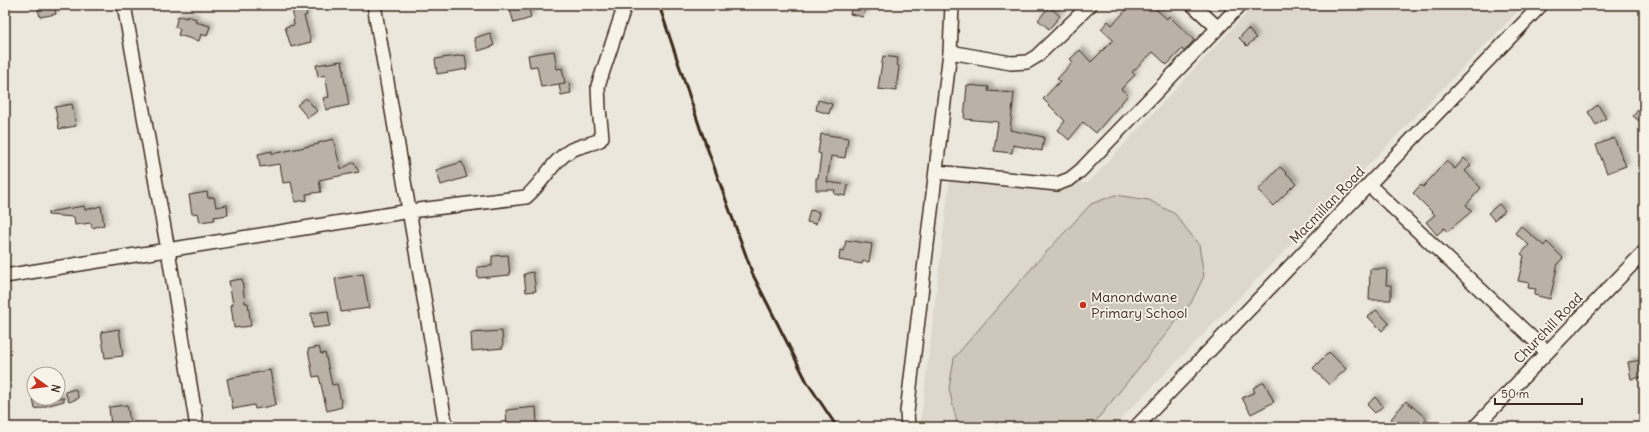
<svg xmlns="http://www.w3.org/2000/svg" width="1649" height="432" viewBox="0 0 1649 432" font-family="Delius,sans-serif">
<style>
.built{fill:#ddd7cc}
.green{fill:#cec8bc;stroke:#84796d}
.building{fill:#bab2a7;stroke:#3b2a1e;filter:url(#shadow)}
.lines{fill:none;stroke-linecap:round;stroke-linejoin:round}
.minor-casing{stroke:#3b2a1e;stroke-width:16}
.minor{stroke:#f7f3e8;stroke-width:13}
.rail{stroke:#3b2a1e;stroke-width:3}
.poi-dot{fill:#c8321e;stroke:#f7f3e8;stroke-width:1.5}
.labels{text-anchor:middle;stroke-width:3.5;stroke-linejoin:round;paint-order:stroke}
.street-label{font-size:14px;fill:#3b2a1e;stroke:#f7f3e8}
.poi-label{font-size:14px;fill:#3b2a1e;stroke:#f7f3e8;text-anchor:start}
</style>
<defs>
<filter id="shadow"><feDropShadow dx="3.5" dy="-3.5" stdDeviation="2" flood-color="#0004"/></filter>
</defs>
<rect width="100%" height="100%" fill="#ece7dc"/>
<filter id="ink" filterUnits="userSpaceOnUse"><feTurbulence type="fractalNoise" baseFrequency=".025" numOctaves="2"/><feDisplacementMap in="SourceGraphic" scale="8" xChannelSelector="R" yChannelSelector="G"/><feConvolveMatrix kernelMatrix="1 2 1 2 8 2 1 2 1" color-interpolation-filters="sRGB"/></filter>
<g filter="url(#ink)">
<!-- built -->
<path class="built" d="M 1254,5 L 1524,5 L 1113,427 L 920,427 L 950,178 L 1088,183 Z"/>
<!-- green -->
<path class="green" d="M 1115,195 L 1149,200 L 1175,214 L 1199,245 L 1204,276 L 1191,303 L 1091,427 L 962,427 L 957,423 L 949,389 L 954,358 L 1037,262 L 1091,204 Z"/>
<!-- building -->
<path class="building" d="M 37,5 L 54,5 L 56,14 L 40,17 Z
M 292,5 L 305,5 L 307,15 L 304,16 L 311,42 L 291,47 L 285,27 L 294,25 Z
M 517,5 L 528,5 L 531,18 L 514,23 L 509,7 Z
M 852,5 L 866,5 L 863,17 L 850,14 Z
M 1131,5 L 1151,5 L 1167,19 L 1169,16 L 1194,40 L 1184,52 L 1182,49 L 1167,65 L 1153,52 L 1132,72 L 1135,75 L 1121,89 L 1128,95 L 1096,133 L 1083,122 L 1069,140 L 1058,130 L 1065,121 L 1043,99 L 1060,81 L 1057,79 L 1073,62 L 1070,59 L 1080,50 L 1091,62 L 1113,40 L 1101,29 L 1108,21 L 1112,25 Z
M 1049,7 L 1060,16 L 1049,29 L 1038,20 Z
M 178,16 L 187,18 L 187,16 L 196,19 L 195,22 L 210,26 L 207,36 L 201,34 L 199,41 L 178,35 L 180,29 L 175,27 Z
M 1248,29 L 1256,38 L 1247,46 L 1239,38 Z
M 490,33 L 494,46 L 478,51 L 474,38 Z
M 554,51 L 557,69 L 562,68 L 565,83 L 541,87 L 537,66 L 530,67 L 528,55 Z
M 465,55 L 467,69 L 437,74 L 435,59 Z
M 883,56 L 898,58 L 897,65 L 899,66 L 896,91 L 878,89 Z
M 342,61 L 344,72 L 343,72 L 349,105 L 326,110 L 323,98 L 329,97 L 325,75 L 318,77 L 316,65 Z
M 569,83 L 571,93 L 561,95 L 559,85 Z
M 967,85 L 989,87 L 988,91 L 1014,93 L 1010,130 L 1044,137 L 1042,151 L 1013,145 L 1012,153 L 994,151 L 998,122 L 964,119 Z
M 306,98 L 317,111 L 308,118 L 297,105 Z
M 818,100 L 832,104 L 829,114 L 816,110 Z
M 72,104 L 76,126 L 59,129 L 55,107 Z
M 1598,105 L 1606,118 L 1596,125 L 1588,112 Z
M 1639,109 L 1644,113 L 1644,125 L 1633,116 Z
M 821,134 L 848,138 L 845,158 L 831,156 L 827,182 L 848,185 L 846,196 L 834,194 L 835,190 L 816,190 L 816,178 L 818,178 L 821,154 L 818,153 Z
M 1614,138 L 1626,166 L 1607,173 L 1596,145 Z
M 333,139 L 341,169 L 354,162 L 359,172 L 319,180 L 321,192 L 306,194 L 307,200 L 295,202 L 291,182 L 283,183 L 280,164 L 260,167 L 258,154 L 272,151 L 272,154 L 319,144 L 318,143 Z
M 1464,158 L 1471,165 L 1465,171 L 1481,188 L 1466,205 L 1472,211 L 1447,232 L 1444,228 L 1437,235 L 1426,222 L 1435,215 L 1413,193 L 1421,185 L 1423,187 L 1446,161 L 1455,169 Z
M 462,162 L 467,177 L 441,185 L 436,170 Z
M 1280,167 L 1296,183 L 1273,206 L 1258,190 Z
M 207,192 L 208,198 L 214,197 L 216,207 L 227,205 L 228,215 L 214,217 L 215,220 L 200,222 L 198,213 L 192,214 L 189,195 Z
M 1499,204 L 1505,211 L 1494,220 L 1488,213 Z
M 84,206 L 85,210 L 101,206 L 104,225 L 92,228 L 91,223 L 75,225 L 74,217 L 48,215 L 48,212 Z
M 810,210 L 819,212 L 816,224 L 807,222 Z
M 1521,226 L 1544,246 L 1547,242 L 1563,258 L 1558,263 L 1550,299 L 1534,295 L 1536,289 L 1528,288 L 1529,283 L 1518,281 L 1524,256 L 1521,254 L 1529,245 L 1515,233 Z
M 846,240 L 872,244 L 869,262 L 863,261 L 862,264 L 839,260 L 840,250 L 844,251 Z
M 508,255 L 510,275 L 478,278 L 477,267 L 492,266 L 492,256 Z
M 1370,269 L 1387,269 L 1386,285 L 1391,285 L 1391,300 L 1369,300 Z
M 533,272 L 536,291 L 526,292 L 524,274 Z
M 363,274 L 369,308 L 341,312 L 335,279 Z
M 242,279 L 245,303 L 248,303 L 251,326 L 234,328 L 231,305 L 233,305 L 229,281 Z
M 1376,310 L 1389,323 L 1382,331 L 1368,317 Z
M 328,311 L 330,326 L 313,328 L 311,313 Z
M 119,329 L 123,356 L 105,358 L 101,332 Z
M 502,331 L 503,348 L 472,351 L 471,333 Z
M 319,347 L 321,354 L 325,353 L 332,385 L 337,384 L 342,407 L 327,411 L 319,376 L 313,377 L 308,349 Z
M 1329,352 L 1346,369 L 1329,385 L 1313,368 Z
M 1644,360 L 1644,377 L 1631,379 L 1628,362 Z
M 270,370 L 276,405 L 255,409 L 254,405 L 233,409 L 227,379 Z
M 1264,382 L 1274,402 L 1251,414 L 1242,398 L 1255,392 L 1253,388 Z
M 75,389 L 79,398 L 69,402 L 65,392 Z
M 1375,397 L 1383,406 L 1375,413 L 1367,405 Z
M 39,398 L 64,398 L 64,401 L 35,409 L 33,399 Z
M 1406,401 L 1427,419 L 1421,427 L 1401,427 L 1391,419 Z
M 127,405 L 131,427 L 111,427 L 109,407 Z
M 536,407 L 537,424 L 507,427 L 506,410 Z"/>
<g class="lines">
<!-- minor casing -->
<g class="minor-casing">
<path id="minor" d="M 124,5 L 168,250 L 197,427
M 374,5 L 446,427
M 1193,5 L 1218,28
M 950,52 L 1011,63 L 1027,62 L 1037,56 L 1090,5
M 936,172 L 1057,184 L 1070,179 L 1080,171 L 1240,5
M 1369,185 L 1547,352
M 5,276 L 410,211 L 526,197 C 543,183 552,161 571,150 C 580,146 591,144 600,140 L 602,137 L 599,109 L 598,86 L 625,5
M 908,427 L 907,412 L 950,52 L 952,5
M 1136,427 L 1541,5
M 1475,427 L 1644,252"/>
</g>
<!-- minor -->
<use href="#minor" class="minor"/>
<!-- rail -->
<path class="rail" d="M 659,5 L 700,128 L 753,275 L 807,382 L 837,427"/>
</g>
</g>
<!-- markers -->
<circle class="poi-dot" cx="1083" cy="305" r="4"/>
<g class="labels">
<!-- street labels -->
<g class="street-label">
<text transform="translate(1327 205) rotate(-46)" y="5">Macmillan Road</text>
<text transform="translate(1548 328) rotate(-46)" y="5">Churchill Road</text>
</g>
<!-- poi labels -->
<g class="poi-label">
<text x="1091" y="302">Manondwane<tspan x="1091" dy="16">Primary School</tspan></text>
</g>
</g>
<!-- margin -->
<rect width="1649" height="432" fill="none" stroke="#f7f3e8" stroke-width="20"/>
<rect x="10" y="10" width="1629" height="412" fill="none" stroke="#3b2a1e" stroke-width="1.5" filter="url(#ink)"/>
<!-- north arrow -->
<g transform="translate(46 386) rotate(104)"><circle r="19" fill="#f7f3e8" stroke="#aca397"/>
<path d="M0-3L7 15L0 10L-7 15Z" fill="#c8321e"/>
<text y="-6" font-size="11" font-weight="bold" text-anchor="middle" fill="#3b2a1e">N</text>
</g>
<!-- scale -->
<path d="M1495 398v6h87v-6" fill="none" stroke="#3b2a1e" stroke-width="2"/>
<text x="1501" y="398" font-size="12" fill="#3b2a1e" stroke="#f7f3e8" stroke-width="3" paint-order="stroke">50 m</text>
</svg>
